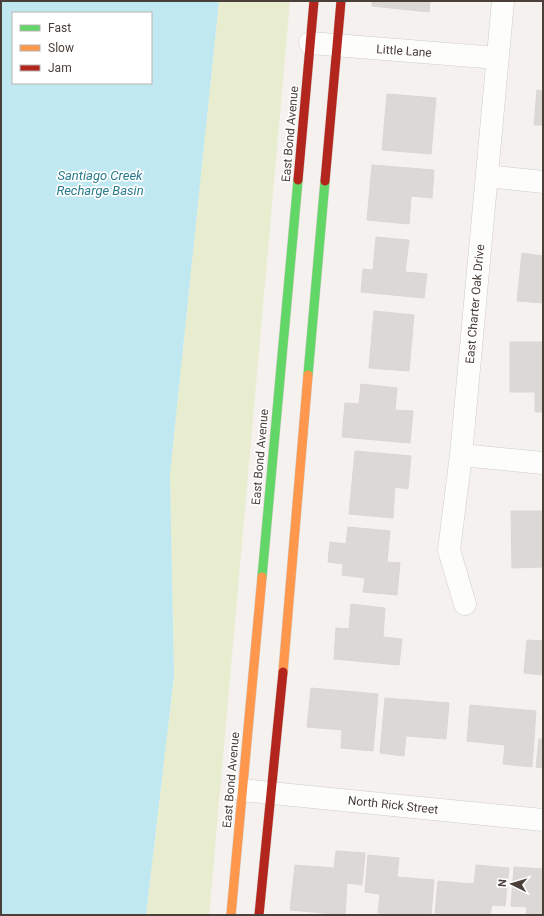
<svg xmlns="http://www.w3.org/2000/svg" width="544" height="916" viewBox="0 0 544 916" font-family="Roboto,sans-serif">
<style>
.green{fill:#e8edcf}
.water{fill:#c0e8f0;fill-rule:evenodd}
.building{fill:#dcd8d5;stroke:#dcd7d4}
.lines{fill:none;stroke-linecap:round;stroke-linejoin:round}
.street-casing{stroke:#d0cdca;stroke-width:23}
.fast-casing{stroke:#d4cdc7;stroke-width:10}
.slow-casing{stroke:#d4cdc7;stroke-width:10}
.jam-casing{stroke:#d4cdc7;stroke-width:10}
.street{stroke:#fdfdfc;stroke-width:22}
.fast{stroke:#63d668;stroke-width:9}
.slow{stroke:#ff974d;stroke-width:9}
.jam{stroke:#b3261e;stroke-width:9}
.labels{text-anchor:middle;stroke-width:3.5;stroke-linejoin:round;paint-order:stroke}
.street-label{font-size:12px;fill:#4a4039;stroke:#fff}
.water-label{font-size:13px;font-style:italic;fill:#297b8e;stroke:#fff}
</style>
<rect width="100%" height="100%" fill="#f4f1ee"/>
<!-- green -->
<path class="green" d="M 219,1 L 290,1 L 209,915 L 146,915 L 174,676 L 170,474 Z"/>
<!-- water -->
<path class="water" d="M 1,1 L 219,1 L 170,474 L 174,676 L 146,915 L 1,915 ZM 13,13 L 151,13 L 151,83 L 13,83 Z"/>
<!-- building -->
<path class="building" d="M 372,1 L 430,1 L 429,12 L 372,6 Z
M 537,90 L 543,91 L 543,125 L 534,125 Z
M 387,94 L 436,98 L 431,154 L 382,150 Z
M 372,165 L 434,170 L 432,198 L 411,196 L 409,224 L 367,220 Z
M 376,237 L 409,240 L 405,272 L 427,274 L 424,298 L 361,292 L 363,269 L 373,270 Z
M 522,253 L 543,256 L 543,303 L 517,301 Z
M 374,311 L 414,315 L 409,371 L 369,368 Z
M 510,342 L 543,342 L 543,412 L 535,412 L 535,392 L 510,392 Z
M 361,384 L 397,388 L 395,410 L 413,411 L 410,443 L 342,437 L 345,403 L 359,404 Z
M 355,451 L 411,456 L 408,489 L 395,487 L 393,518 L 349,514 Z
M 511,511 L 543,511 L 543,567 L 512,568 Z
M 348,527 L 390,531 L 387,562 L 400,563 L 397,595 L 363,592 L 365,578 L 342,575 L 343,564 L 328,562 L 330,542 L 346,544 Z
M 351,604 L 385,608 L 383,637 L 402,639 L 399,665 L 334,659 L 336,628 L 349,629 Z
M 527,640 L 543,641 L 543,675 L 524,673 Z
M 311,688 L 378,694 L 373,751 L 341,748 L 342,730 L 307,727 Z
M 385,698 L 449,703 L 446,739 L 406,736 L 404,756 L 380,753 Z
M 470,705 L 536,711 L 532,767 L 503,764 L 505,745 L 467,741 Z
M 539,739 L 543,739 L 543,768 L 536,767 Z
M 336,851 L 365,853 L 362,885 L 347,883 L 345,915 L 290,910 L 295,865 L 334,868 Z
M 368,855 L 399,858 L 397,877 L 434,880 L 431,915 L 398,915 L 378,913 L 380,894 L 365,892 Z
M 476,865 L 509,868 L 505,906 L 492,905 L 490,915 L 435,915 L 438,881 L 474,884 Z
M 514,867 L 543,869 L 543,915 L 526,915 L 527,907 L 511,906 Z"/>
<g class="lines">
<!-- street casing -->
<g class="street-casing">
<path id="street" d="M 310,43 L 497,58
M 487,176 L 543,182
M 461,455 L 543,463
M 465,604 L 449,550 L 461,455 L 503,1
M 242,790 L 543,820"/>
</g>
<!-- fast casing -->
<g class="fast-casing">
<path id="fast" d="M 308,375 L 325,181
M 262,577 L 298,180"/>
</g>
<!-- slow casing -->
<g class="slow-casing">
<path id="slow" d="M 283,672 L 308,375
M 231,915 L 262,577"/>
</g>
<!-- jam casing -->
<g class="jam-casing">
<path id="jam" d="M 298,180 L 314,1
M 325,181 L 341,1
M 259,915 L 283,672"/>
</g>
<!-- street -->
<use href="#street" class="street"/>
<!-- fast -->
<use href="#fast" class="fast"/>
<!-- slow -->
<use href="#slow" class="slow"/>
<!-- jam -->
<use href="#jam" class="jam"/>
</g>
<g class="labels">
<!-- street labels -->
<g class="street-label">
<text transform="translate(404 51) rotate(4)" y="4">Little Lane</text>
<text transform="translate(290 134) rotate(-85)" y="4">East Bond Avenue</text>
<text transform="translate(475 304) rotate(-85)" y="4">East Charter Oak Drive</text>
<text transform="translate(260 457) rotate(-85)" y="4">East Bond Avenue</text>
<text transform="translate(231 780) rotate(-85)" y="4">East Bond Avenue</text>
<text transform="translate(393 805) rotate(6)" y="4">North Rick Street</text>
</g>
<!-- water labels -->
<g class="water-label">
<text x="100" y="180">Santiago Creek<tspan x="100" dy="15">Recharge Basin</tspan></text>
</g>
</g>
<!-- border -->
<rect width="544" height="916" fill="none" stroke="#4a4039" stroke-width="4"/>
<!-- legend -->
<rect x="12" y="12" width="140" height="72" fill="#ffffff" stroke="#b7b3b0"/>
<rect x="20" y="25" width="20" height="6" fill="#63d668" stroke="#b7b3b0"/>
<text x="48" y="32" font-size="12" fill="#4a4039">Fast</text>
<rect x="20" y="45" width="20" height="6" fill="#ff974d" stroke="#b7b3b0"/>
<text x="48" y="52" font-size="12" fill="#4a4039">Slow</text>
<rect x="20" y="65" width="20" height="6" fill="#b3261e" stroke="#b7b3b0"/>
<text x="48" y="72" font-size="12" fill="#4a4039">Jam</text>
<!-- north arrow -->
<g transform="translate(512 884) rotate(275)" stroke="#ffffff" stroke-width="3" paint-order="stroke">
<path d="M0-3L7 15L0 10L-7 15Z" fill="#4a4039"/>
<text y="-6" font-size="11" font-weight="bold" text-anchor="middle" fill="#4a4039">N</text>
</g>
</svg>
